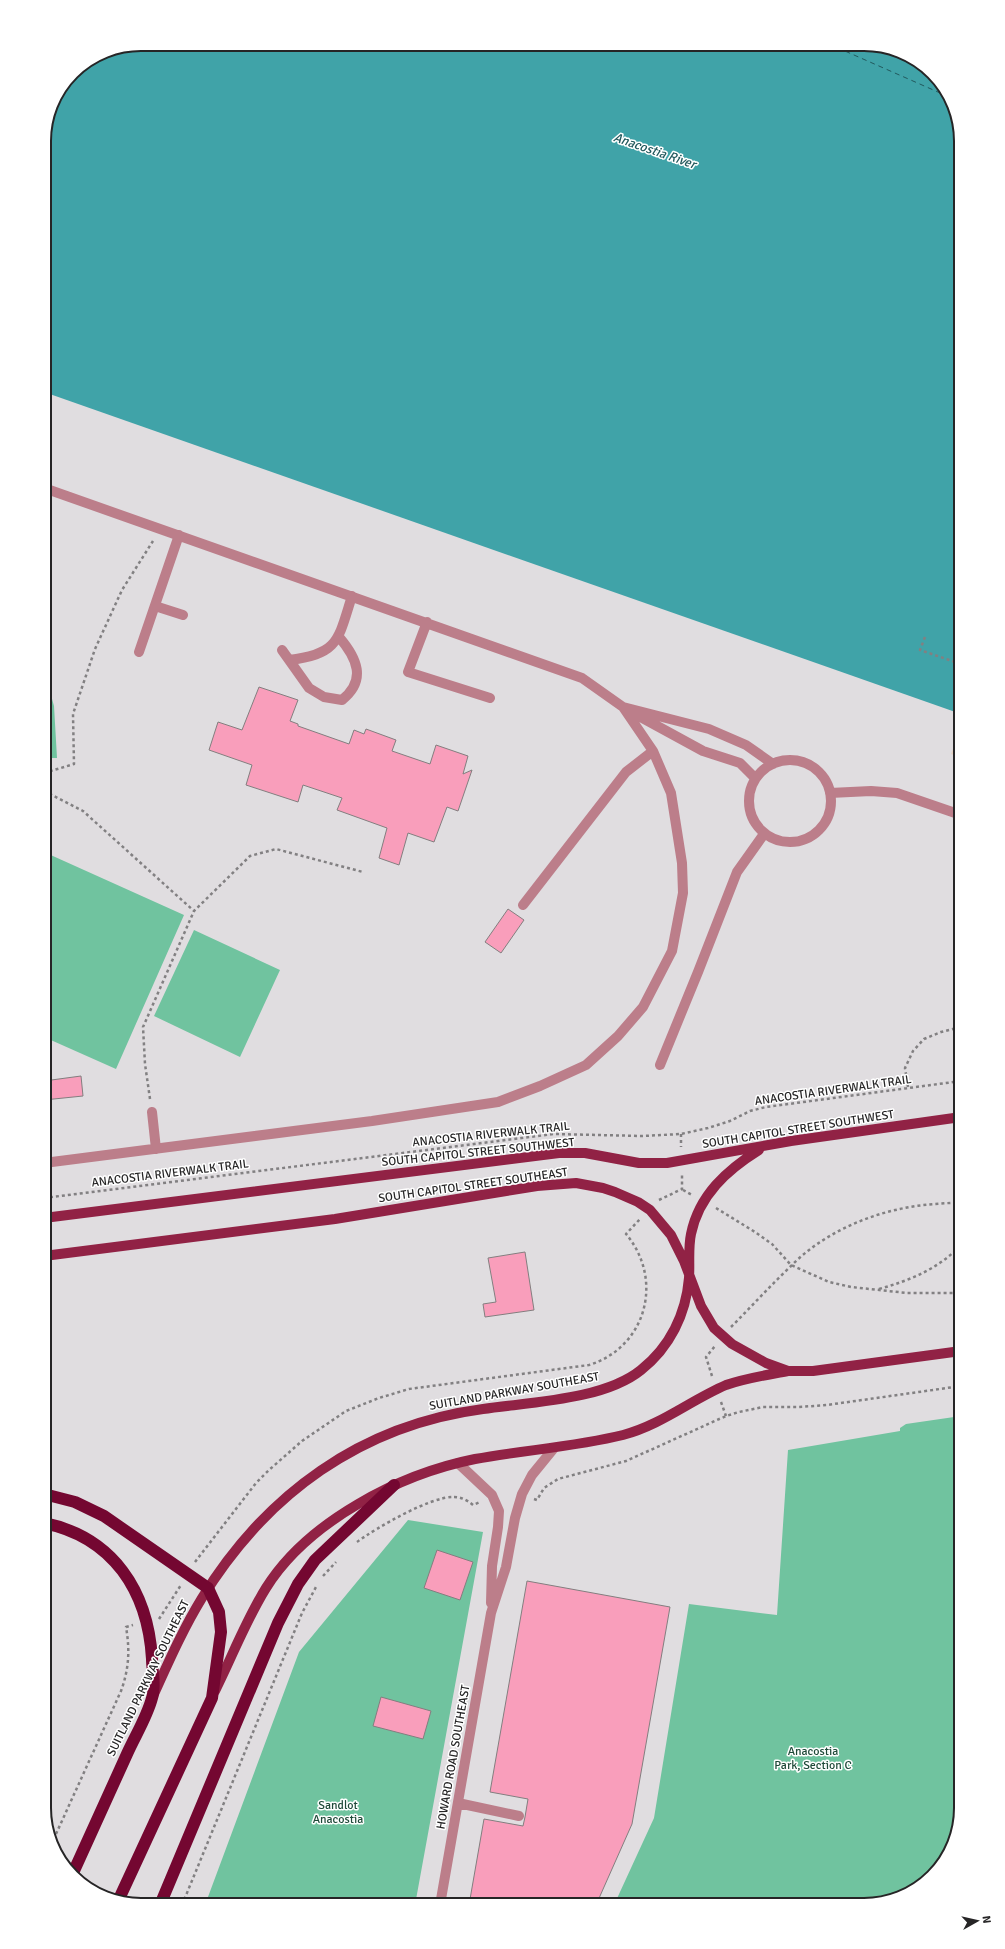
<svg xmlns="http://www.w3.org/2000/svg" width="1005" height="1949" viewBox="0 0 1005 1949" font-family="Signika,sans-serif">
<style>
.industrial{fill:#e4d1c1}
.green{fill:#70c39f}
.water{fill:#40a3a8}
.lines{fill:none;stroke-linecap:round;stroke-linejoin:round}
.ferry{stroke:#22595d;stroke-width:1;stroke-dasharray:5 4;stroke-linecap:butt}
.building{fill:#f99ebb;stroke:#837e7f}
.path{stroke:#828082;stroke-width:2.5;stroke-dasharray:3 3;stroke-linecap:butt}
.minor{stroke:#bc7e8a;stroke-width:10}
.major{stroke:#912245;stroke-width:10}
.highway{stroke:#740731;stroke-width:12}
.labels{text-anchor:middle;stroke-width:3;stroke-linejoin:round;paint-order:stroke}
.street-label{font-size:12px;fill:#262526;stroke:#fff}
.park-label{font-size:12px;fill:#1e4938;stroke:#fff}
.water-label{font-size:13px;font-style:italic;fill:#22595d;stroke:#fff}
.rim{fill:none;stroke:#262526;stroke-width:2}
</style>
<rect width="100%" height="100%" fill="#e0dde0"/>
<!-- industrial -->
<path class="industrial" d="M 961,728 L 961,758 L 951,754 Z"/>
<!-- green -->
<path class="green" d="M 44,670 L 54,706 L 57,758 L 44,758 Z
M 44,852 L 184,915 L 116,1069 L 44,1037 Z
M 194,930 L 280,970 L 240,1057 L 154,1016 Z
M 961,1416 L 961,1808 L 944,1862 L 901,1898 L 864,1905 L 614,1905 L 654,1818 L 689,1604 L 777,1615 L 788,1450 L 900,1431 L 900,1428 L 906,1424 Z
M 408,1520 L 483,1532 L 415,1905 L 205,1905 L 299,1652 Z"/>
<!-- water -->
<path class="water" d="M 141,44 L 870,44 L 923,64 L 954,104 L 961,141 L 961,714 L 44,392 L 44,135 L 51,104 L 73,72 L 104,51 Z"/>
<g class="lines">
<!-- ferry -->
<path class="ferry" d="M 829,44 L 947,96"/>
</g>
<!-- building -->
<path class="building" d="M 259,687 L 298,700 L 290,721 L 298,724 L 298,726 L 349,744 L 354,730 L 364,734 L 366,729 L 396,740 L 392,751 L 430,764 L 436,745 L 468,756 L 463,774 L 472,770 L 458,811 L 447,807 L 434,842 L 408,833 L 399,865 L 379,858 L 387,828 L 337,810 L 342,798 L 303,785 L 298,802 L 246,785 L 252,765 L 209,750 L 218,722 L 242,730 Z
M 508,909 L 524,920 L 501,953 L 485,942 Z
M 81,1076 L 83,1096 L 44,1100 L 44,1081 Z
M 525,1252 L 534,1310 L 485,1317 L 483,1304 L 496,1302 L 488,1258 Z
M 437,1550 L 473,1562 L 460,1600 L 424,1588 Z
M 527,1581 L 670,1607 L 632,1824 L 596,1905 L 469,1905 L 484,1819 L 523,1826 L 525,1817 L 528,1799 L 490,1792 Z
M 381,1697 L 431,1711 L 423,1739 L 373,1726 Z"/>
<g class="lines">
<!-- path -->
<path class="path" d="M 925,637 L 920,650 L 961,664
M 44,773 L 74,764 L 73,714 L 95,649 L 122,590 L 153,541
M 44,791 L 83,811 L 194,911
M 908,1087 L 905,1068 L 913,1051 L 924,1039 L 941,1032 L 961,1027
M 150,1099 L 145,1064 L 143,1027 L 194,911 L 250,856 L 276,849 L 363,872
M 681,1134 L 681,1147
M 683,1190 L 692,1195
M 44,1198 L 554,1134 L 642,1136 L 681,1134 L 708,1128 L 730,1121 L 750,1111 L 766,1107 L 961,1081
M 659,1200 L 682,1189 L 682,1174
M 716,1208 L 755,1232 L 772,1244 L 791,1265 L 829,1282 L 851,1287 L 907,1293 L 961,1293
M 879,1289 C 911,1280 938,1269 961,1245
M 731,1327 C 751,1307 770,1286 791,1266 C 819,1237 861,1217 900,1209 C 920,1204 941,1204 961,1202
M 712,1376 L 706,1357 L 715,1346
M 721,1402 L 726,1416
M 534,1499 L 537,1500 L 544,1488 L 558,1479 L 626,1461 L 726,1416 L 739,1412 L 763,1407 L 799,1407 L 827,1405 L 961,1386
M 357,1542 C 376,1528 431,1496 454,1497 C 461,1497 467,1500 473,1505 L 480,1502
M 195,1562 L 256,1483 L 269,1470 L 302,1441 L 346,1411 L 379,1398 L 409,1389 L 589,1365 C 647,1347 664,1279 626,1234 L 640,1219
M 323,1576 L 336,1562
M 159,1619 L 181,1585
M 51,1845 L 121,1691 C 129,1669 130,1650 126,1627 L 133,1625
M 182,1905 L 302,1613 L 316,1587"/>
<!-- minor -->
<path class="minor" d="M 155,606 L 183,615
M 427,622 L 408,672 L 490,698
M 282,650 L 309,688 L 324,697 L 342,700 C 367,680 357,658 339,637
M 139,652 L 179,535
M 289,660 C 339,654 338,640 352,596
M 623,707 L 709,729 L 746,745 L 773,764
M 637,715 L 703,751 L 740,763 L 755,778
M749 801a41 41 0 1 1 82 0a41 41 0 1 1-82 0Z
M 830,793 L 871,791 L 897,793 L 961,815
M 523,905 L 626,772 L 653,751
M 660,1065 L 698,972 L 737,872 L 764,834
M 152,1112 L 156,1149
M 44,1163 L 372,1121 L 498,1102 L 540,1086 L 586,1065 L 618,1036 L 643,1007 L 672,951 L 683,893 L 682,863 L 671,793 L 653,751 L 623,707 L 582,678 L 44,488
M 458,1463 L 492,1495 L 499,1511 L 498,1527 L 492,1566 L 491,1603
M 458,1803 L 519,1816
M 440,1905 L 491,1613 L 506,1567 L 515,1518 L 522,1494 L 532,1475 L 554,1448"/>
<!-- major -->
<path class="major" d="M 44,1218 L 559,1153 L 585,1153 L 639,1163 L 667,1163 L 791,1141 L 961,1117
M 44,1256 L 335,1219 L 537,1186 L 576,1183 L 603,1188 L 615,1192 L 638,1202 L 650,1210 L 671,1235 L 684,1261 L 701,1306 L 714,1328 L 732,1344 L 766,1363 L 788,1371 L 813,1371 L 961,1351
M 215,1691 C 232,1657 246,1620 266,1588 C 308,1521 400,1474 475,1459 C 524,1450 574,1447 623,1435 C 661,1425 691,1400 726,1385 C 746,1378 767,1375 788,1371
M 154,1694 C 169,1661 183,1629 202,1598 C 266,1494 361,1425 483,1409 C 531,1402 604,1400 641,1370 C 670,1347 686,1314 689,1278 C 690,1263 688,1248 691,1234 C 699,1195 727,1170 759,1150"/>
<!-- highway -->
<path class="highway" d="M 44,1494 L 75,1502 L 104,1516 L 208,1588 L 219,1612 L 221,1632 L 212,1698 L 119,1899
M 44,1523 C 113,1537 148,1591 152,1659 C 152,1670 156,1687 152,1698 C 147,1717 135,1736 127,1754 C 109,1793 91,1833 73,1873
M 160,1905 L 278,1623 L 298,1584 L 315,1560 L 394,1485"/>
</g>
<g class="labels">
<!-- street labels -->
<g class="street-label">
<text transform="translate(833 1090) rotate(-8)" y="4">ANACOSTIA RIVERWALK TRAIL</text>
<text transform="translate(798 1129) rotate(-9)" y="4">SOUTH CAPITOL STREET SOUTHWEST</text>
<text transform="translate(491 1134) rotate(-6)" y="4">ANACOSTIA RIVERWALK TRAIL</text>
<text transform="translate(478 1152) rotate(-6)" y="4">SOUTH CAPITOL STREET SOUTHWEST</text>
<text transform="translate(170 1173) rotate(-7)" y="4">ANACOSTIA RIVERWALK TRAIL</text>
<text transform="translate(473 1185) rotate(-8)" y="4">SOUTH CAPITOL STREET SOUTHEAST</text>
<text transform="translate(514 1391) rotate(-10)" y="4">SUITLAND PARKWAY SOUTHEAST</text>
<text transform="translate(148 1678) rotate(-64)" y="4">SUITLAND PARKWAY SOUTHEAST</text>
<text transform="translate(453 1757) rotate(-80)" y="4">HOWARD ROAD SOUTHEAST</text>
</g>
<!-- park labels -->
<g class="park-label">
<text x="813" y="1755">Anacostia<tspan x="813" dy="14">Park, Section C</tspan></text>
<text x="338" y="1809">Sandlot<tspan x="338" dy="14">Anacostia</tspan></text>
</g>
<!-- water labels -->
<g class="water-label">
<text transform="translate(655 150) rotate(19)" y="5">Anacostia River</text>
</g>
</g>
<!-- crop -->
<path d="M0 0H1005V1949H0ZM141 51H864A90 90 0 0 1 954 141V1808A90 90 0 0 1 864 1898H141A90 90 0 0 1 51 1808V141A90 90 0 0 1 141 51Z" fill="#fff" fill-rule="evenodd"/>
<path class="rim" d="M141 51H864A90 90 0 0 1 954 141V1808A90 90 0 0 1 864 1898H141A90 90 0 0 1 51 1808V141A90 90 0 0 1 141 51Z"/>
<!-- north arrow -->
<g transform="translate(977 1921) rotate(82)" stroke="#ffffff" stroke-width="3" paint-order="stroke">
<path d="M0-3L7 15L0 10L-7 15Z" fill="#262526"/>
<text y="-6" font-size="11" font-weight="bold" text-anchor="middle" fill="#262526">N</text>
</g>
</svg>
